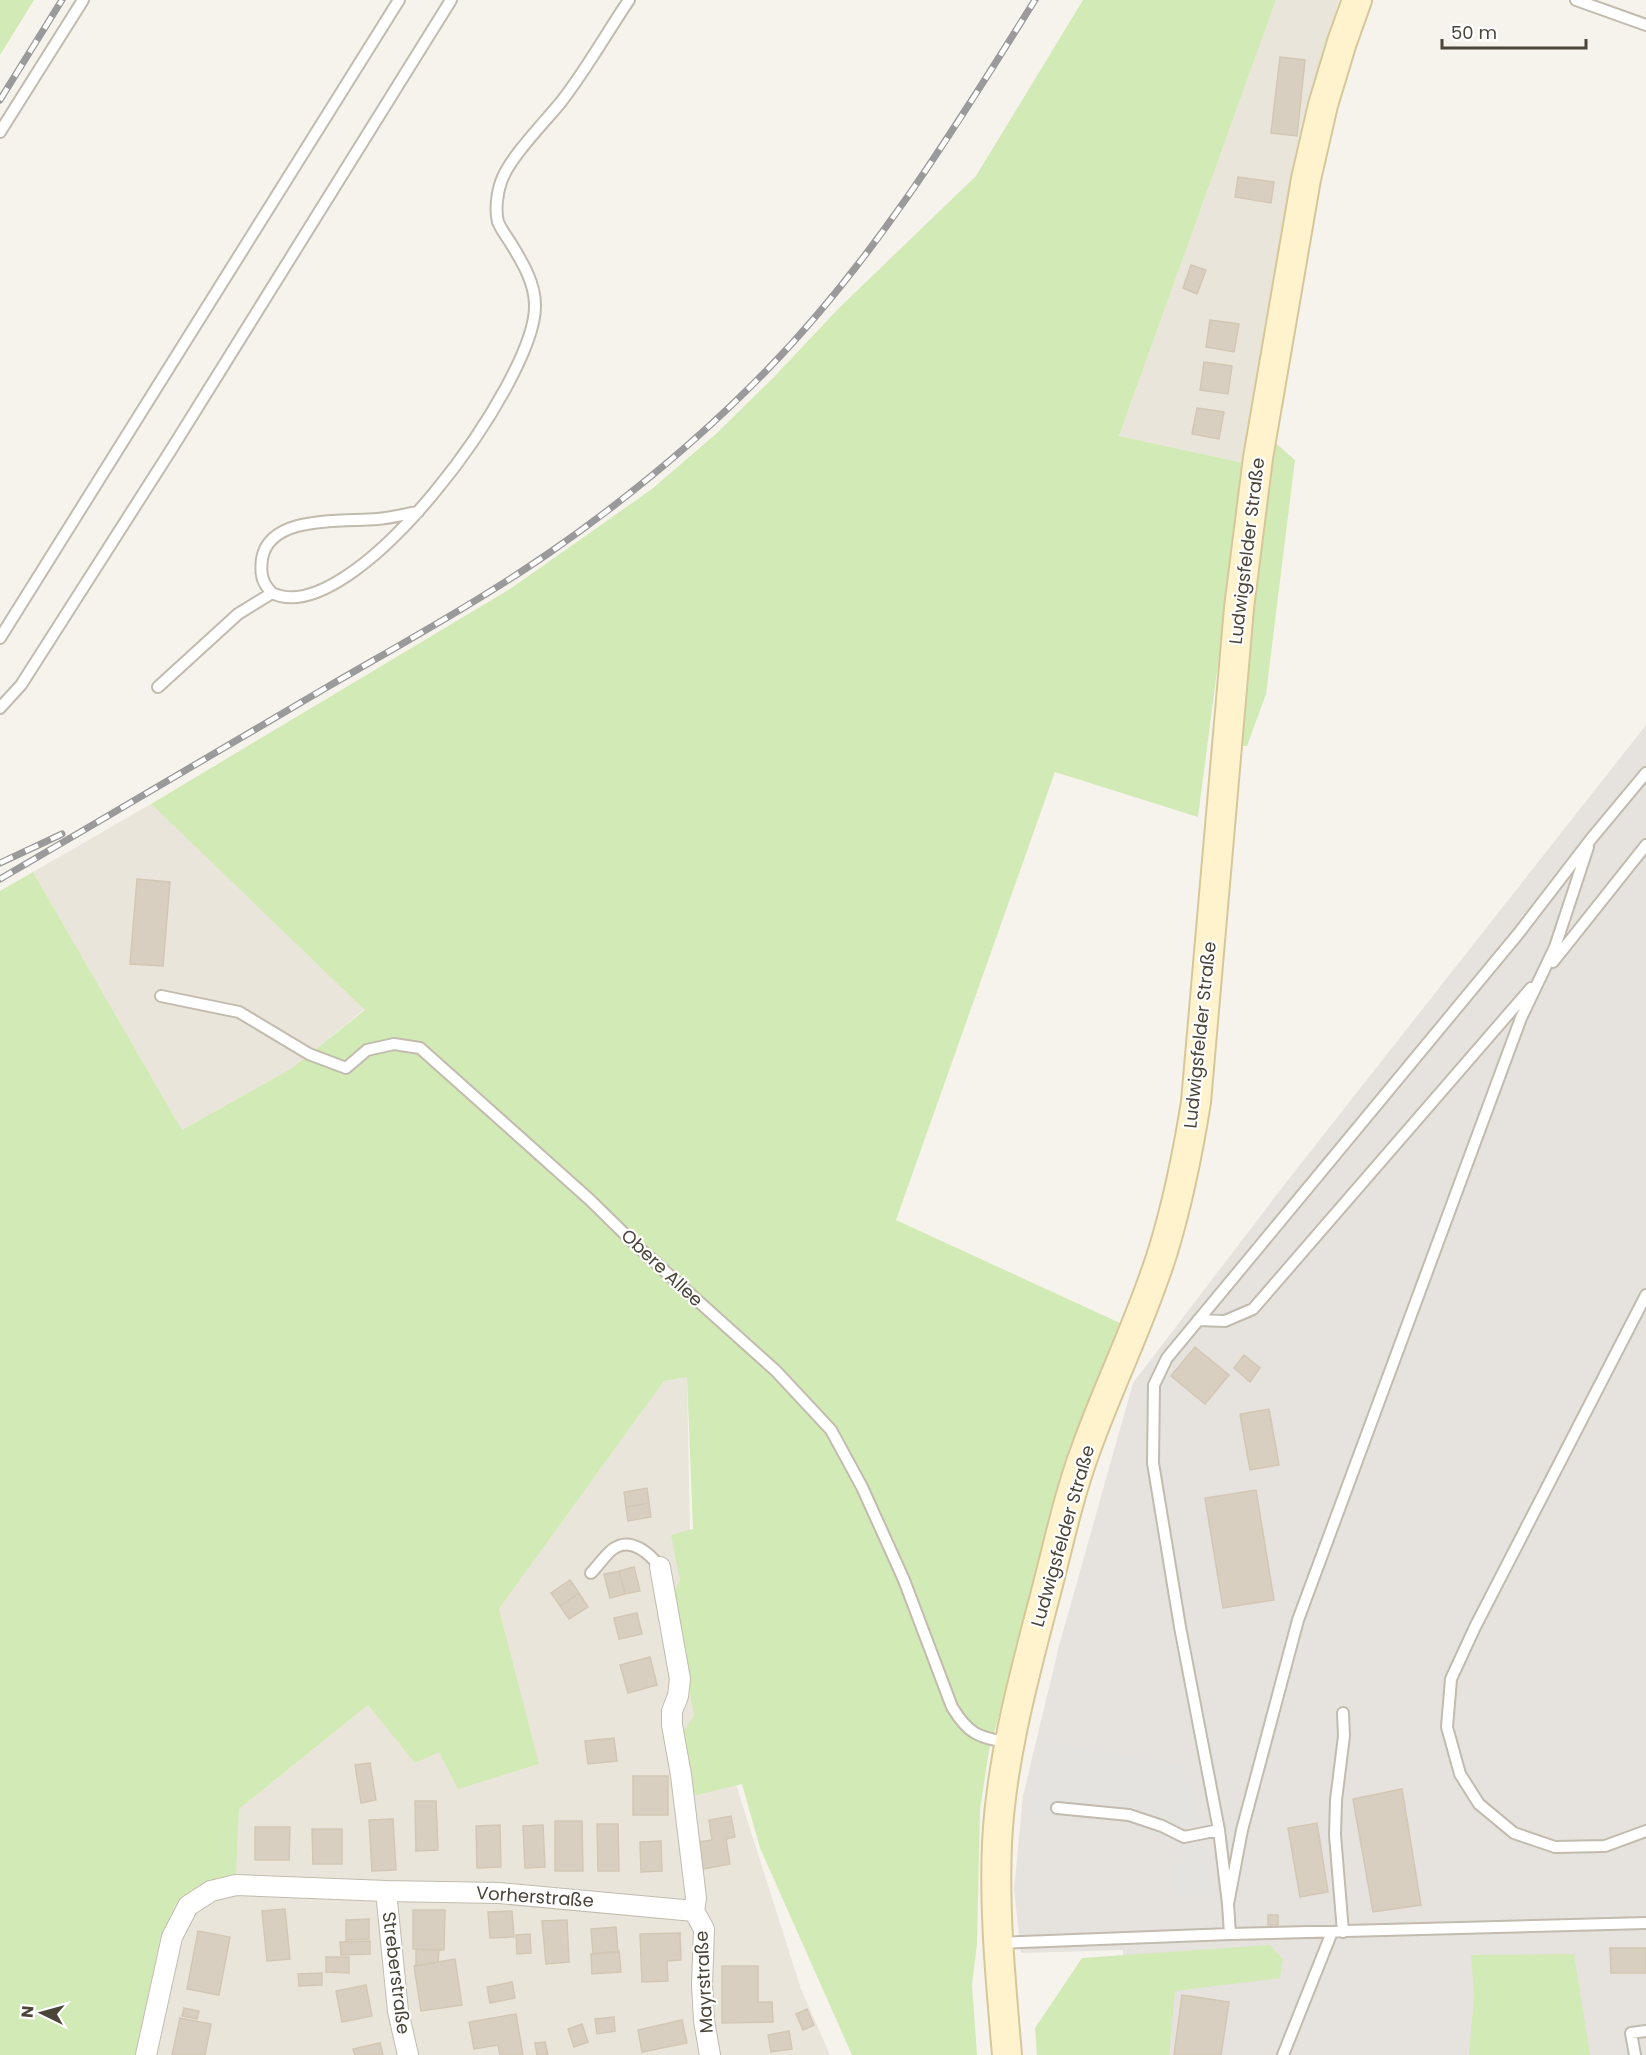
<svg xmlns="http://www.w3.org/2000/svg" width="1646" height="2055" viewBox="0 0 1646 2055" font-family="Poppins,sans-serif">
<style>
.residential{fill:#eae5da}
.industrial{fill:#e6e2dd}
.green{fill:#d2eab5}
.parking{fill:#e5e3e0}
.building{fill:#d8cfc1;stroke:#d3c7b4;stroke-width:1.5}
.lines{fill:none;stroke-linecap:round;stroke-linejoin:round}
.lane-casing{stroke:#c2bbae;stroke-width:14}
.street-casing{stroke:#c2bbae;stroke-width:22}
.secondary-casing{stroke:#d6c79b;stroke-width:32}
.lane{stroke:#fff;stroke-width:10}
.street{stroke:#fff;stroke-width:20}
.secondary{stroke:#fff3cd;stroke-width:28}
.rail-casing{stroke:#9a9a9a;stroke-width:7}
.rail{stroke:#fff;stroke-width:4.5;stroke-dasharray:14;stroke-linecap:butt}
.labels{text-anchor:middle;stroke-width:4.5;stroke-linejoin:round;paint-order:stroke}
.street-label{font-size:18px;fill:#4b4439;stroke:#fff}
</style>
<rect width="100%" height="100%" fill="#f6f3ec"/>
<!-- residential -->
<path class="residential" d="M 1276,0 L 1339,0 L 1315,80 L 1279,260 L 1244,463 L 1119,436 Z
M 151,804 L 365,1009 L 292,1068 L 182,1130 L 33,872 Z
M 687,1377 L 690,1534 L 737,1788 L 801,1989 L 830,2055 L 135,2055 L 160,1941 L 176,1904 L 191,1891 L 216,1881 L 236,1878 L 239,1809 L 368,1705 L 415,1762 L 439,1751 L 538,1764 L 499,1609 L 664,1381 Z"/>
<!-- industrial -->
<path class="industrial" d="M 1646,725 L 1646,2055 L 1120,2055 L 1123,1950 L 1021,1953 L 1014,1890 L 1023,1796 L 1059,1646 L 1133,1383 L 1288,1180 Z"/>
<!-- green -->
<path class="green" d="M 0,0 L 34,0 L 0,55 Z
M 1083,0 L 1276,0 L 1119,436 L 1244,463 L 1198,817 L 1055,772 L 896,1220 L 1120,1323 L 1077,1433 L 989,1751 L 980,1810 L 977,1944 L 972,1985 L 977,2055 L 852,2055 L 760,1848 L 742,1784 L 693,1796 L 681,1735 L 694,1716 L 673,1594 L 680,1580 L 671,1535 L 693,1529 L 687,1377 L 664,1381 L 499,1609 L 539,1764 L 458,1789 L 439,1752 L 415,1763 L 368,1705 L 239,1809 L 236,1878 L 216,1881 L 191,1891 L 176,1904 L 160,1941 L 135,2055 L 0,2055 L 0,891 L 33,872 L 182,1130 L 292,1068 L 365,1010 L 151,804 L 510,589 L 652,489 L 717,433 L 774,377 L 838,309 L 976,176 Z
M 1269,437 L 1295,460 L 1266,694 L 1247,746 L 1236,746 Z
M 1270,1945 L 1283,1959 L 1280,1978 L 1175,1991 L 1169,2055 L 1037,2055 L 1035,2028 L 1082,1958 Z
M 1574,1954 L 1590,2055 L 1469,2055 L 1474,1997 L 1471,1955 Z"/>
<!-- parking -->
<path class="parking" d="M 1044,1741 L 1185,1765 L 1210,1894 L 1179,1899 L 1172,1868 L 1181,1864 L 1178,1848 L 1143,1828 L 1122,1821 L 1031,1815 Z"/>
<!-- building -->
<path class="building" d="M 1280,57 L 1305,60 L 1297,136 L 1271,133 Z
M 1238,177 L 1274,182 L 1271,203 L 1235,197 Z
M 1191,265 L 1206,270 L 1197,294 L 1183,288 Z
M 1210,320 L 1239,324 L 1234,352 L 1206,347 Z
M 1204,362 L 1232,366 L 1228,394 L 1200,390 Z
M 1197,408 L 1224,412 L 1219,439 L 1192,434 Z
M 137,879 L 170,882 L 163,966 L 130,964 Z
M 1195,1347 L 1229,1375 L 1205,1404 L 1171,1376 Z
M 1244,1355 L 1260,1368 L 1250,1382 L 1234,1368 Z
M 1269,1409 L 1279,1465 L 1250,1470 L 1240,1414 Z
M 647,1488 L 649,1503 L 626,1507 L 624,1492 Z
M 1256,1490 L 1274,1600 L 1223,1608 L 1205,1498 Z
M 649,1503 L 651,1517 L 628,1521 L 626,1507 Z
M 634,1567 L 640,1591 L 625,1594 L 619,1571 Z
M 619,1571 L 625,1594 L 610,1598 L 604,1574 Z
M 570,1580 L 579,1593 L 560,1606 L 551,1593 Z
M 579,1593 L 588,1607 L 569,1619 L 560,1606 Z
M 637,1613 L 642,1634 L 619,1639 L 614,1618 Z
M 650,1657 L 657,1685 L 628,1693 L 620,1665 Z
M 614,1738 L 617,1761 L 588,1764 L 585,1741 Z
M 370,1763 L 376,1800 L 361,1803 L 355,1765 Z
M 633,1776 L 668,1776 L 668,1815 L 633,1815 Z
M 1402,1789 L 1421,1905 L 1373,1912 L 1353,1799 Z
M 415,1801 L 436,1801 L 438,1850 L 416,1851 Z
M 731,1816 L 735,1837 L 726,1839 L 730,1864 L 703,1869 L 699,1842 L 712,1840 L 709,1820 Z
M 393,1819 L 396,1870 L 372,1871 L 369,1820 Z
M 555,1821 L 582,1821 L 583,1871 L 555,1871 Z
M 1317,1823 L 1328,1892 L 1300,1897 L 1288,1828 Z
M 597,1824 L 618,1824 L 619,1871 L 598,1871 Z
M 500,1825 L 501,1867 L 477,1868 L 476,1826 Z
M 543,1825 L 545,1867 L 525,1868 L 523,1826 Z
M 255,1827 L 290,1827 L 289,1860 L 255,1860 Z
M 312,1829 L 342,1829 L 342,1864 L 313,1864 Z
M 661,1841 L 662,1871 L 641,1872 L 640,1842 Z
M 285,1909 L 290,1959 L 267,1961 L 262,1911 Z
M 413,1910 L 445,1910 L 444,1950 L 413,1949 Z
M 512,1911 L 514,1937 L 490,1938 L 488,1912 Z
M 1268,1915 L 1278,1915 L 1278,1925 L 1268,1925 Z
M 369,1919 L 369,1939 L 346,1940 L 346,1920 Z
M 567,1920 L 569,1962 L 546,1964 L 542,1921 Z
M 616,1927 L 618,1952 L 593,1954 L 591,1929 Z
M 198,1931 L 230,1937 L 219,1995 L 187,1989 Z
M 680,1933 L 681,1960 L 667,1961 L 668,1981 L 642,1982 L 640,1934 Z
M 530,1934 L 531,1953 L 517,1954 L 516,1935 Z
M 370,1941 L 370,1954 L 341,1955 L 340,1942 Z
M 1610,1948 L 1646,1948 L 1646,1973 L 1611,1973 Z
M 416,1949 L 439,1950 L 438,1962 L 416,1966 Z
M 619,1951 L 621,1972 L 592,1974 L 591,1954 Z
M 326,1957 L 349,1957 L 349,1973 L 326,1972 Z
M 455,1959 L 462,2005 L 421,2011 L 414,1966 Z
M 722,1966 L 758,1966 L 758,2002 L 772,2002 L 773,2022 L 722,2023 Z
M 322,1973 L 322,1985 L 299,1986 L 298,1974 Z
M 512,1982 L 515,1998 L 490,2003 L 487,1987 Z
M 366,1985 L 372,2016 L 342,2022 L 336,1991 Z
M 1182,1995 L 1229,2002 L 1221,2055 L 1174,2055 Z
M 184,2008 L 199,2011 L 197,2019 L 182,2016 Z
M 807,2009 L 814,2025 L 803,2030 L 796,2014 Z
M 516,2014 L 523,2055 L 500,2055 L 498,2045 L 474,2049 L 469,2022 Z
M 614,2017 L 615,2031 L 597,2034 L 595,2019 Z
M 180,2018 L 211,2024 L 205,2055 L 172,2055 Z
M 682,2020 L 687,2043 L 642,2052 L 638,2030 Z
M 582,2024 L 588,2042 L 574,2047 L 568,2029 Z
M 789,2031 L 792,2049 L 771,2052 L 768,2035 Z
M 545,2042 L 548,2055 L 537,2055 L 535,2043 Z
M 380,2043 L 383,2055 L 355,2055 L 353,2049 Z"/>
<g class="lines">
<!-- lane casing -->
<g class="lane-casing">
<path id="lane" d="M 1576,0 L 1646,25
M 0,132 L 83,0
M 272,593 C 262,583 260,574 262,559 C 269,514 344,522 377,519 C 391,518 405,514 418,512
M 0,638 L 399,0
M 158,687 L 238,614 L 272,593 C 353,633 537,380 535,305 C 535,282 521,260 510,242 C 506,236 501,229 498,222 C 495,211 497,193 501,182 C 509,158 544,123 561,102 C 586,70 606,34 629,0
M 0,708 L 21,685 L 171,450 L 451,0
M 1553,962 L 1646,845
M 161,996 L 239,1012 L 309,1054 L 346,1068 L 367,1050 L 394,1044 L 420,1048 L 589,1199 L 638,1247 L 776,1371 L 831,1430 L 862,1487 L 904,1580 L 952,1707 C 969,1735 978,1737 1010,1743
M 1646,1295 L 1475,1627 L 1451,1679 L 1447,1727 L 1460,1774 L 1479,1804 L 1514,1833 L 1555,1847 L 1605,1846 L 1646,1831
M 1198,1320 L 1225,1321 L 1253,1309 L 1531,988
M 591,1573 C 598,1566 605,1555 613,1549 C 631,1536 650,1554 660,1567
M 1057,1808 L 1129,1815 L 1162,1826 L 1184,1837 L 1219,1830
M 1228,1904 L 1219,1830 L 1180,1627 L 1153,1463 L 1154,1385 L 1167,1358 L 1518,934 L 1591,839 L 1646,773
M 1343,1932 L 1335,1835 L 1336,1800 L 1344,1736 L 1343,1713
M 1230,1934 L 1228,1904 L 1242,1830 L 1298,1620 L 1521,1018 L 1555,947 L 1588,847
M 999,1943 L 1230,1934 L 1646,1923
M 1283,2055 L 1332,1932
M 1635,2055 L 1631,2033 L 1646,2031"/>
</g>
<!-- street casing -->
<g class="street-casing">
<path id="street" d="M 386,1891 L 398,2011 L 408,2055
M 694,1911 L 704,1929 L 702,1985 L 704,2021 L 710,2055
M 146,2055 L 172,1937 L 188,1906 L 211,1891 L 236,1885 L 386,1891 L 499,1893 L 694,1911 L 696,1898 L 681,1775 L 672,1725 L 672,1711 L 678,1696 L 680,1679 L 660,1567"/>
</g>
<!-- secondary casing -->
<g class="secondary-casing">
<path id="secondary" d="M 1007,2055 C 1001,1984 994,1914 997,1843 C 1001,1760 1024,1676 1045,1596 C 1058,1547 1068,1497 1086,1449 C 1110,1382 1142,1319 1163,1251 C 1178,1202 1188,1152 1196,1102 L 1239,608 L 1258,458 L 1306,179 L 1323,105 L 1342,42 L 1357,0"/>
</g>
<!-- lane -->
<use href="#lane" class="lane"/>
<!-- street -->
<use href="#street" class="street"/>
<!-- secondary -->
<use href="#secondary" class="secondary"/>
<!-- rail casing -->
<g class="rail-casing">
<path id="rail" d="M 0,100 L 62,0
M 0,863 L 62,834
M 0,879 C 110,815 220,750 329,686 C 403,643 479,601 549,553 C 627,499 701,438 767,370 C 874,260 954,129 1035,0"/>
</g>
<!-- rail -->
<use href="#rail" class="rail"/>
</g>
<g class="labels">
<!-- street labels -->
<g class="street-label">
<text transform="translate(1247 551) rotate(-83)" y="6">Ludwigsfelder Straße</text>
<text transform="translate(1200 1035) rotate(-84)" y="6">Ludwigsfelder Straße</text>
<text transform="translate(662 1268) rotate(43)" y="6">Obere Allee</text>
<text transform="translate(1063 1536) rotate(-74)" y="6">Ludwigsfelder Straße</text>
<text transform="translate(535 1897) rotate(4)" y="6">Vorherstraße</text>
<text transform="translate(396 1973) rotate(83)" y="6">Streberstraße</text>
<text transform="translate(704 1982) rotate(-93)" y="6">Mayrstraße</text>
</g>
</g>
<!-- north arrow -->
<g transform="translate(42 2013) rotate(275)" stroke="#ffffff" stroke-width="4.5" paint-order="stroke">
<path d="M0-4.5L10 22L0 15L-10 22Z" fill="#4b4439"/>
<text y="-9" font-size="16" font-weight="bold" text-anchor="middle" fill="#4b4439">N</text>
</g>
<!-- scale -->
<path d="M1442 39v9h144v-9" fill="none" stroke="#4b4439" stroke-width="3"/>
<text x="1451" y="39" font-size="18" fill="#4b4439" stroke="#ffffff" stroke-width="4.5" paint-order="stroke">50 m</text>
</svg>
